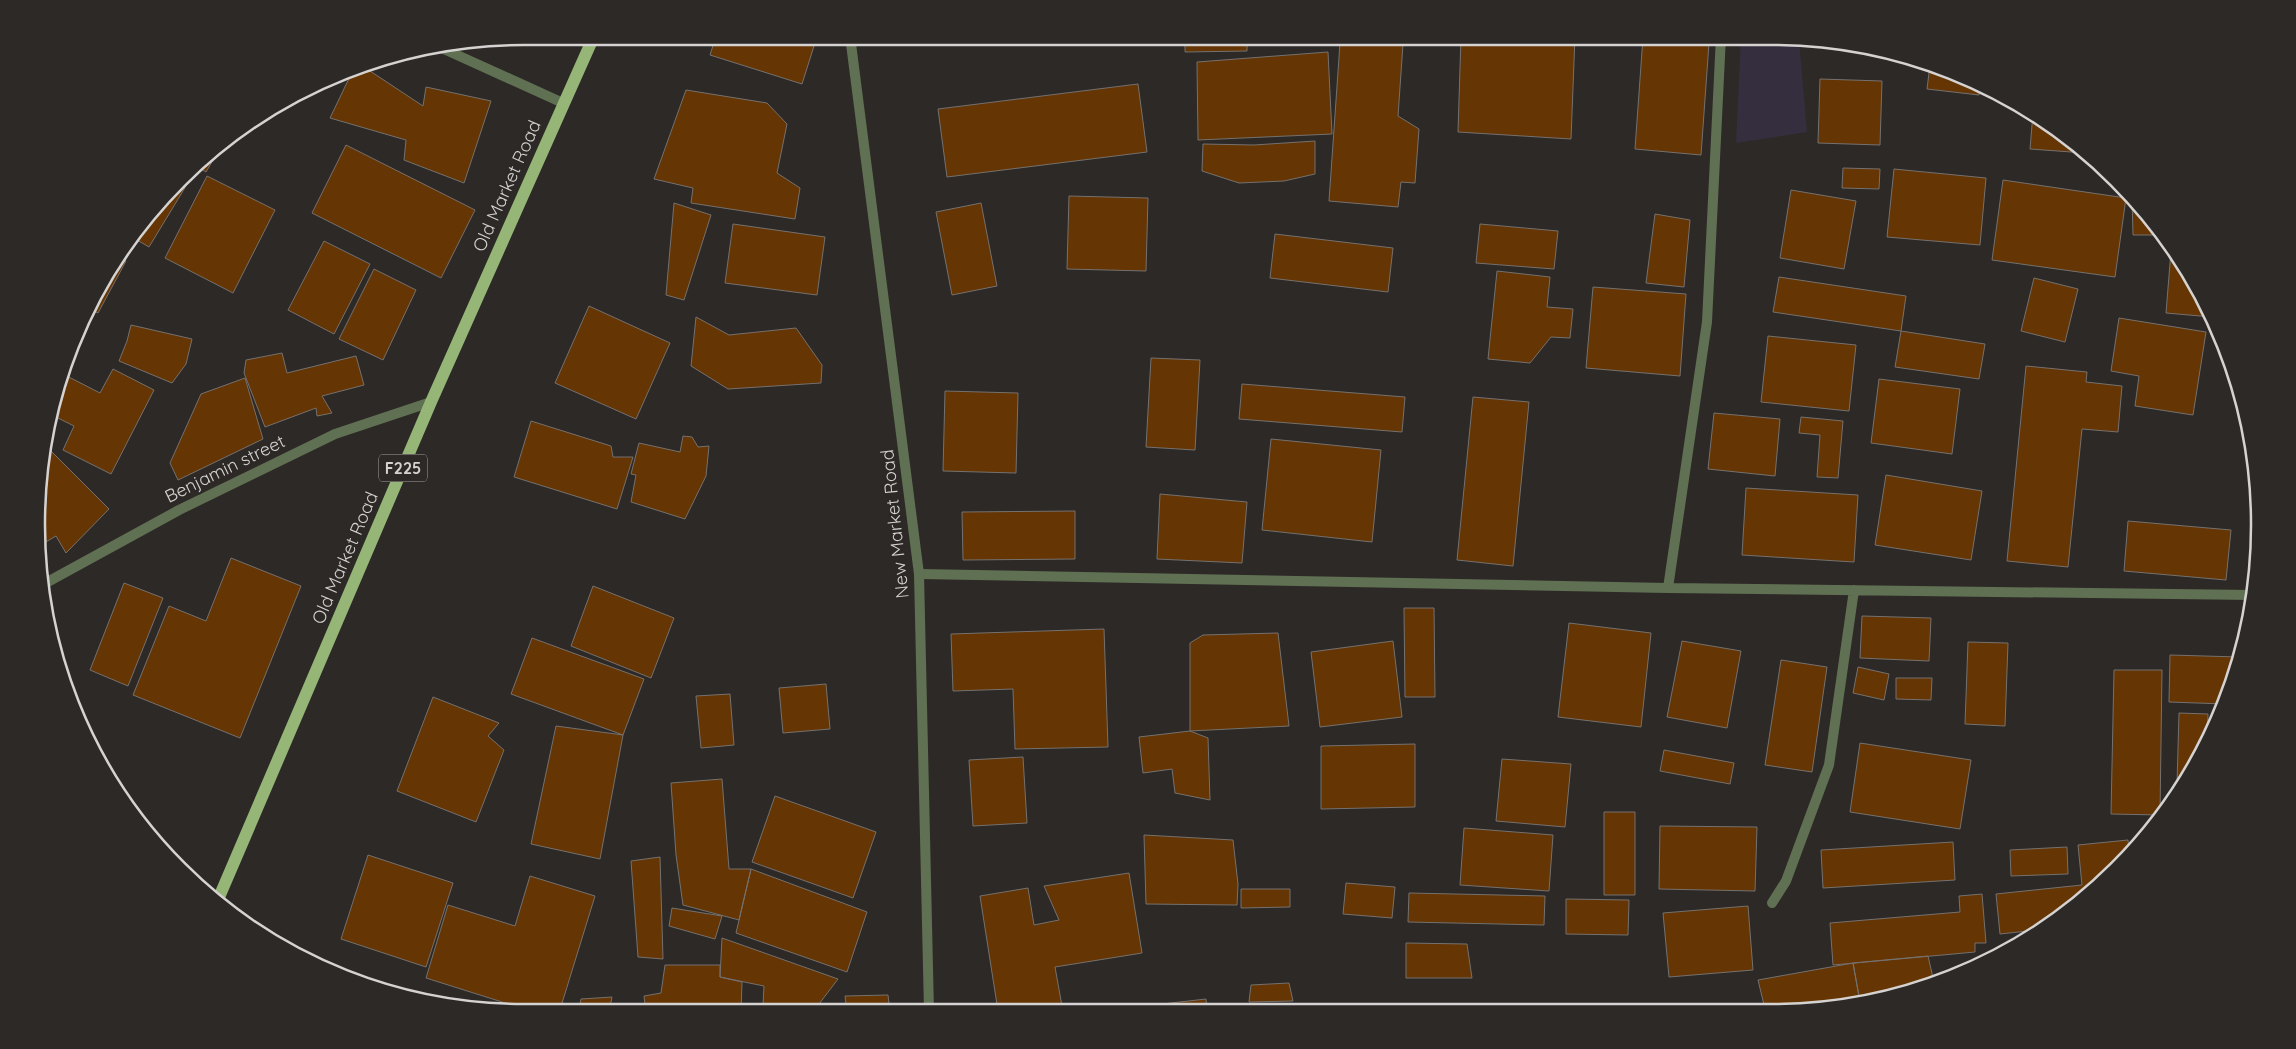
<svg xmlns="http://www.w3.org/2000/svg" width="2296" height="1049" viewBox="0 0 2296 1049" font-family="Quicksand,sans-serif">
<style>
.industrial{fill:#352e3e}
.building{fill:#653503;stroke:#75716e}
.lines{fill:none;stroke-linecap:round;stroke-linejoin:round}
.minor{stroke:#607052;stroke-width:10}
.tertiary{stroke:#607052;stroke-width:10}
.primary{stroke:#95b676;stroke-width:12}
.labels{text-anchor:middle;stroke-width:4.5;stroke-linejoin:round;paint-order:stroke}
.shield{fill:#2d2927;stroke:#a3a09e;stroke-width:1}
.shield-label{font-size:16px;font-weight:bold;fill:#d5d3d1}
.street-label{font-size:18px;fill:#d5d3d1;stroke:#2d2927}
.rim{fill:none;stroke:#d5d3d1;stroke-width:2.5}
</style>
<rect width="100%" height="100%" fill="#2d2927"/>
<!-- industrial -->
<path class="industrial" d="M 1741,36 L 1799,39 L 1807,132 L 1736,143 Z"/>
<!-- building -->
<path class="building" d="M 716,36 L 812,36 L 814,46 L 802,84 L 710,55 Z
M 1185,36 L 1247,36 L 1247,51 L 1185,52 Z
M 1461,36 L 1575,36 L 1571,139 L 1458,132 Z
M 1643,37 L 1709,43 L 1701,155 L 1635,149 Z
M 1340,43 L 1403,44 L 1398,116 L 1419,129 L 1415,183 L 1401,182 L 1398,207 L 1329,201 Z
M 1328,52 L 1332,134 L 1198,140 L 1197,62 Z
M 361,65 L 423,106 L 426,87 L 491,101 L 464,183 L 404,160 L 406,140 L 330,118 L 354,68 Z
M 1930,65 L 1958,73 L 1980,85 L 1979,95 L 1927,89 Z
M 1820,79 L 1882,81 L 1880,145 L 1818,143 Z
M 1138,84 L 1147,152 L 947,177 L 938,109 Z
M 686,90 L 767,103 L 787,124 L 777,173 L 800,188 L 795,219 L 691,203 L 693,188 L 654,179 Z
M 2033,113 L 2043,118 L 2085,153 L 2030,149 Z
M 1315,141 L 1315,174 L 1284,181 L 1239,183 L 1202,171 L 1203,144 L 1254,145 Z
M 223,143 L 206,172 L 195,165 L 203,157 Z
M 346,145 L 475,210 L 441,278 L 312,213 Z
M 1843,168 L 1880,169 L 1879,189 L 1842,188 Z
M 1894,169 L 1986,178 L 1980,245 L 1887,237 Z
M 207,176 L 275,210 L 233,293 L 165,258 Z
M 182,178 L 189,181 L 149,247 L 132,237 L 157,203 Z
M 2003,180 L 2126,198 L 2115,277 L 1992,260 Z
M 1791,190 L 1856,201 L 1844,269 L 1780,258 Z
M 1069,196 L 1148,198 L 1146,271 L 1067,269 Z
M 2132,198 L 2162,235 L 2133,235 Z
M 674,203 L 711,215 L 684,300 L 666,295 Z
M 981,203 L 997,286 L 952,295 L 936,212 Z
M 1655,214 L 1690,220 L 1684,287 L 1646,283 Z
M 733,224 L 825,237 L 817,295 L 725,283 Z
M 1480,224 L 1558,231 L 1554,269 L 1476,263 Z
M 1275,234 L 1393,248 L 1388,292 L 1270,278 Z
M 324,241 L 370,264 L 334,334 L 288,310 Z
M 2171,251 L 2177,253 L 2212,317 L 2166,313 Z
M 118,257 L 126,261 L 98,313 L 88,308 L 102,280 Z
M 374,269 L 416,290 L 383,360 L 339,339 Z
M 1497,271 L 1550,277 L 1547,307 L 1573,309 L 1570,338 L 1551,337 L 1530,363 L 1488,359 Z
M 1779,277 L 1906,296 L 1901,331 L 1773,312 Z
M 2034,278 L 2078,289 L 2065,342 L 2021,331 Z
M 1593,287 L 1686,294 L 1680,376 L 1586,368 Z
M 589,306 L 670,343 L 636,419 L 555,383 Z
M 696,317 L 729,335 L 796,328 L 822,365 L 821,383 L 728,389 L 691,366 Z
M 2119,318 L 2206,332 L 2193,415 L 2135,406 L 2139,376 L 2111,371 Z
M 131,325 L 192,339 L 186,364 L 172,383 L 119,361 L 127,341 Z
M 1901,331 L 1985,344 L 1979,379 L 1895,367 Z
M 1768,336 L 1856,345 L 1849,411 L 1761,402 Z
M 282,353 L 287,373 L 356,356 L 364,385 L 322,396 L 332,413 L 317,416 L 316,408 L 265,427 L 244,373 L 246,360 Z
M 1151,358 L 1200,360 L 1195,450 L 1146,447 Z
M 2026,366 L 2087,372 L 2086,382 L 2122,386 L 2118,432 L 2082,429 L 2068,567 L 2007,561 Z
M 113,369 L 154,390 L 111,474 L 63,450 L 74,426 L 50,414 L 63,374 L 100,393 Z
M 245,378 L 263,439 L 178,480 L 170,463 L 201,394 Z
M 1879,379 L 1960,389 L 1952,454 L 1871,443 Z
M 1242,384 L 1405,397 L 1402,432 L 1239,419 Z
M 945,391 L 1018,393 L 1016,473 L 943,471 Z
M 1473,397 L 1529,402 L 1513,566 L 1457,560 Z
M 1714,413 L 1780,419 L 1775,476 L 1708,469 Z
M 1801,417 L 1843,421 L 1838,478 L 1817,477 L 1820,435 L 1799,433 Z
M 531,421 L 611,446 L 613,457 L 633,457 L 617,509 L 514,477 Z
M 683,436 L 692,437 L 698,447 L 709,446 L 706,476 L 685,519 L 631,502 L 636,475 L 631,474 L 639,443 L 680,452 Z
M 1271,439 L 1381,450 L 1372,542 L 1262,530 Z
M 44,444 L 109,509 L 66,553 L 56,536 L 44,543 L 37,529 Z
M 1886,475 L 1982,491 L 1971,560 L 1875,545 Z
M 1746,488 L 1858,495 L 1854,562 L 1742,555 Z
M 1160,494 L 1247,502 L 1242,563 L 1157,559 Z
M 1075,511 L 1075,559 L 963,560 L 962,512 Z
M 2128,521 L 2231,530 L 2226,580 L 2124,571 Z
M 231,558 L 301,586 L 240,738 L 133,695 L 169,606 L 206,621 Z
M 124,583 L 163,598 L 128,686 L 90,670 Z
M 593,586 L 674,618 L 651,678 L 571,646 Z
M 1404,608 L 1434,608 L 1435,697 L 1405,697 Z
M 1862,616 L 1931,618 L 1929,661 L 1860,658 Z
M 1569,623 L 1651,633 L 1641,727 L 1558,717 Z
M 1104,629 L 1108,747 L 1015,749 L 1013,689 L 953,691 L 951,634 Z
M 1278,633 L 1289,726 L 1190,731 L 1190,643 L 1203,635 Z
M 532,638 L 644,679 L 623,735 L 511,694 Z
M 1393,641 L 1402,717 L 1320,727 L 1311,652 Z
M 1682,641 L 1741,651 L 1727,728 L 1667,717 Z
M 1968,642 L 2008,643 L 2005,726 L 1965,724 Z
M 2170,655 L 2239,657 L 2225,704 L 2169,702 Z
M 1781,660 L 1827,667 L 1812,772 L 1765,765 Z
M 1858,667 L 1889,674 L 1884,700 L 1853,693 Z
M 2114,670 L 2162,670 L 2160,815 L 2111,814 Z
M 1896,678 L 1932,678 L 1931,700 L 1896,699 Z
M 826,684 L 830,729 L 783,733 L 779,688 Z
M 730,694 L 734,745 L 701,748 L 696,696 Z
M 433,697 L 499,723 L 488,736 L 504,750 L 476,822 L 397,791 Z
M 2179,713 L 2208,714 L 2207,739 L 2181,784 L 2177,784 Z
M 556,726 L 623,735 L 600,859 L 531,844 Z
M 1190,731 L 1208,738 L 1210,800 L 1175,793 L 1172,769 L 1143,773 L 1139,737 Z
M 1860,743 L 1971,760 L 1960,829 L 1850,812 Z
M 1415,744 L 1415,807 L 1321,809 L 1321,746 Z
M 1664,750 L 1734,763 L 1730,784 L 1660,771 Z
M 1023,757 L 1027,823 L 973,826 L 969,760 Z
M 1502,759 L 1571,764 L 1565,827 L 1496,821 Z
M 722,779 L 729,869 L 751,869 L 739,920 L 683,905 L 676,855 L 671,783 Z
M 775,796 L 876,832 L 853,898 L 752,862 Z
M 1604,812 L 1635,812 L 1635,895 L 1604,895 Z
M 1660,826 L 1757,827 L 1755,891 L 1659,889 Z
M 1464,828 L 1553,835 L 1549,891 L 1460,885 Z
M 1144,835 L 1233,840 L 1238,884 L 1237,905 L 1146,904 Z
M 2128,840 L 2129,851 L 2069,912 L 2037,930 L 2000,934 L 1996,894 L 2082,885 L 2078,845 Z
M 1953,842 L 1955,880 L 1823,888 L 1821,850 Z
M 2067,847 L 2068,874 L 2011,876 L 2010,850 Z
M 368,855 L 453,883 L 426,967 L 341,939 Z
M 660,857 L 663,959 L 638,957 L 631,861 Z
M 751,869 L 867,912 L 847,972 L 736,933 Z
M 1129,873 L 1142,953 L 1055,967 L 1062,1006 L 1033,1011 L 998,1011 L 980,896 L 1028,888 L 1034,925 L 1059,920 L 1044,886 Z
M 530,876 L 595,896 L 559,1013 L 537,1013 L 426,978 L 448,905 L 515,926 Z
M 1346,883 L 1395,887 L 1392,918 L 1343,914 Z
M 1241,889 L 1290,889 L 1290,907 L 1241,908 Z
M 1409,893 L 1545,896 L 1544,925 L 1408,922 Z
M 1982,894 L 1986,943 L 1975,943 L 1975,952 L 1833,965 L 1830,923 L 1960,912 L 1959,896 Z
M 1566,899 L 1629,900 L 1628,935 L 1566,934 Z
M 1748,906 L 1753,970 L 1669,977 L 1663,913 Z
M 672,908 L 722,916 L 715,939 L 669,926 Z
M 722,938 L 838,979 L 813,1012 L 780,1012 L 763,1005 L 764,986 L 720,977 Z
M 1406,943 L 1467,944 L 1472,978 L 1406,978 Z
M 1928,956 L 1934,982 L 1860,1002 L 1853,963 Z
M 1853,963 L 1860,1002 L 1836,1009 L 1765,1009 L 1758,980 Z
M 665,965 L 720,965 L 720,977 L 742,982 L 741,1012 L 646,1012 L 644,996 L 661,993 Z
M 1969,970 L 1959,975 L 1942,980 L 1941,974 Z
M 1289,983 L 1293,1001 L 1249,1002 L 1251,985 Z
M 888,995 L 890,1012 L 847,1012 L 845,996 Z
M 612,997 L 609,1012 L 578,1013 L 581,999 Z
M 1206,999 L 1207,1011 L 1101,1011 Z
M 1253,1004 L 1290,1004 L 1290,1010 L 1253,1010 Z
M 1326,1007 L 1402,1009 L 1402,1010 L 1326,1010 Z"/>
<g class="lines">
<!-- minor -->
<path class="minor" d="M 435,45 L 563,103
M 919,574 L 1668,588 L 2253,595
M 42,585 L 179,510 L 335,434 L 431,402
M 1668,588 L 1707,322 L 1721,36
M 1772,903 L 1786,881 L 1829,765 L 1854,590"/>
<!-- tertiary -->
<path class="tertiary" d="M 850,36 L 919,574 L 929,1011"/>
<!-- primary -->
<path class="primary" d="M 217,902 L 431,402 L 594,36"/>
</g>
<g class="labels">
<!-- shield labels -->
<rect class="shield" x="379" y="454.5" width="48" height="27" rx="4"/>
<g class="shield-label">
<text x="403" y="474">F225</text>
</g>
<!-- street labels -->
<g class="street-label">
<text transform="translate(507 186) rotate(-66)" y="6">Old Market Road</text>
<text transform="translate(225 469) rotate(-26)" y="6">Benjamin street</text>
<text transform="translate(895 524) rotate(-96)" y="6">New Market Road</text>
<text transform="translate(345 558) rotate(-67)" y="6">Old Market Road</text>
</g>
</g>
<!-- crop -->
<path d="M0 0H2296V1049H0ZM524 45H1772A479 479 0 0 1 2251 524V525A479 479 0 0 1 1772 1004H524A479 479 0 0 1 45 525V524A479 479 0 0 1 524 45Z" fill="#2d2927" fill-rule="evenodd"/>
<path class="rim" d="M524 45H1772A479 479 0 0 1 2251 524V525A479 479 0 0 1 1772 1004H524A479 479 0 0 1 45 525V524A479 479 0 0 1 524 45Z"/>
</svg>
